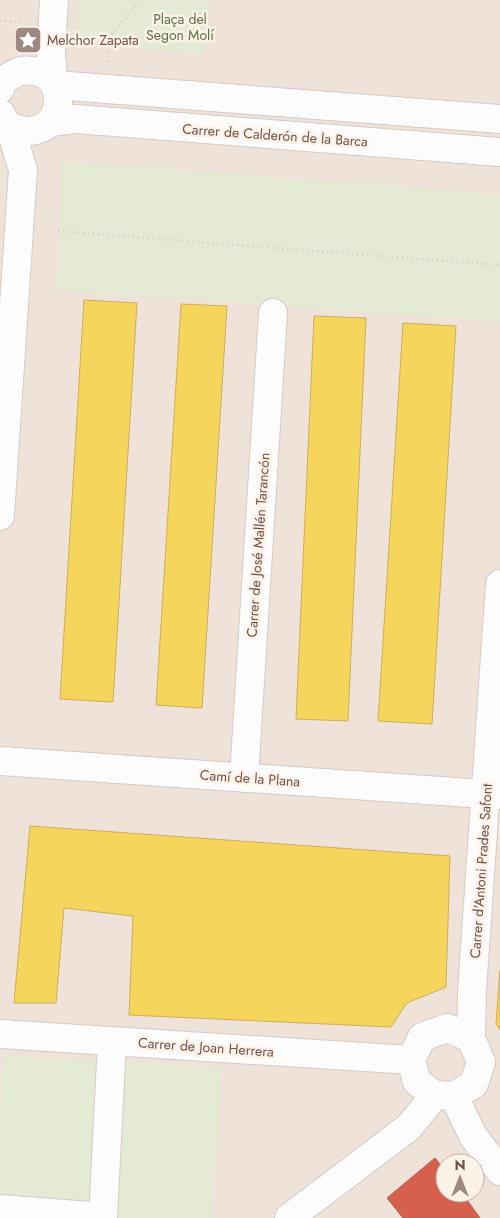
<svg xmlns="http://www.w3.org/2000/svg" width="500" height="1218" viewBox="0 0 500 1218" font-family="Jost,sans-serif">
<style>
.residential{fill:#efe2d8;fill-rule:evenodd}
.green{fill:#e4ead3}
.homes{fill:#f6d55c;stroke:#ceae57}
.shops{fill:#d6604d;stroke:#b75c4c}
.lines{fill:none;stroke-linecap:round;stroke-linejoin:round}
.minor-casing{stroke:#d3cbc6;stroke-width:30}
.path{stroke:#d6ccca;stroke-width:3;stroke-dasharray:1 4;stroke-linecap:butt}
.minor{stroke:#fdfcfc;stroke-width:28}
.labels{text-anchor:middle;stroke-width:5;stroke-linejoin:round;paint-order:stroke}
.park-label{font-size:14px;fill:#597444;stroke:#fdf2e8}
.poi-label{font-size:14px;fill:#6f534b;stroke:#fdf2e8;text-anchor:start}
.street-label{font-size:14px;fill:#6f534b;stroke:#fdf2e8}
</style>
<rect width="100%" height="100%" fill="#f4eee8"/>
<!-- residential -->
<path class="residential" d="M 0,0 L 500,0 L 500,1218 L 0,1218 ZM 445,1163 L 475,1163 L 475,1193 L 445,1193 Z"/>
<!-- green -->
<path class="green" d="M 80,0 L 210,0 L 204,55 L 78,42 Z
M 63,161 L 500,194 L 500,322 L 56,290 Z
M 4,1055 L 222,1068 L 212,1218 L 0,1218 L 0,1112 Z"/>
<!-- homes -->
<path class="homes" d="M 84,300 L 137,303 L 113,702 L 60,699 Z
M 181,304 L 227,306 L 202,708 L 156,705 Z
M 314,316 L 366,318 L 348,721 L 296,719 Z
M 403,323 L 456,326 L 432,724 L 378,721 Z
M 30,826 L 450,856 L 446,987 L 407,1003 L 391,1027 L 129,1015 L 133,916 L 64,908 L 56,1003 L 14,1003 Z
M 500,970 L 500,1030 L 496,1024 Z"/>
<!-- shops -->
<path class="shops" d="M 435,1158 L 445,1171 L 445,1193 L 462,1193 L 480,1218 L 403,1218 L 387,1198 Z"/>
<g class="lines">
<!-- minor casing -->
<g class="minor-casing">
<path id="minor" d="M 53,81 L 51,53 L 54,0
M 55,85 L 500,119
M 0,89 C 2,80 8,77 16,73 C 21,70 25,70 31,71 C 64,71 68,122 36,130 C 30,131 27,132 21,130 C 8,126 7,126 1,114
M 51,122 L 76,119 L 500,152
M 0,516 L 23,170 L 10,127
M 0,761 L 500,795
M 244,778 L 273,313
M 447,1028 L 471,1038 L 481,1062 L 474,1084 L 454,1096 L 435,1095 L 417,1082 L 411,1060 L 422,1037 Z
M 0,1034 L 411,1060
M 471,1038 L 472,991 L 500,584
M 454,1096 L 473,1136 L 500,1171
M 0,1209 L 103,1217
M 103,1218 L 112,1041
M 289,1218 L 409,1127 L 435,1095"/>
</g>
<!-- path -->
<path class="path" d="M 0,21 L 27,22
M 107,62 L 108,38 L 140,0
M 53,231 L 500,265"/>
<!-- minor -->
<use href="#minor" class="minor"/>
</g>
<!-- icons -->
<defs>
<g id="sight-square" transform="scale(1.4375)"><rect x="-9" y="-9" width="18" height="18" rx="4" fill="#9e8982" stroke="#fdf2e8"/><path d="M0-6L1.8-2.2L6-1.7L2.9 1.2L3.7 5.4L0 3.3L-3.7 5.4L-2.9 1.2L-6-1.7L-1.8-2.2Z" fill="#fff"/></g>
</defs>
<g fill-rule="evenodd">
<use href="#sight-square" x="28" y="40"/>
</g>
<g class="labels">
<!-- park labels -->
<g class="park-label">
<text x="180" y="24">Plaça del<tspan x="180" dy="16">Segon Molí</tspan></text>
</g>
<!-- poi labels -->
<g class="poi-label">
<text x="47" y="45">Melchor Zapata</text>
</g>
<!-- street labels -->
<g class="street-label">
<text transform="translate(275 135) rotate(4)" y="5">Carrer de Calderón de la Barca</text>
<text transform="translate(258 545) rotate(-86)" y="5">Carrer de José Mallén Tarancón</text>
<text transform="translate(250 778) rotate(4)" y="5">Camí de la Plana</text>
<text transform="translate(481 871) rotate(-86)" y="5">Carrer d'Antoni Prades Safont</text>
<text transform="translate(206 1047) rotate(4)" y="5">Carrer de Joan Herrera</text>
</g>
</g>
<!-- north arrow -->
<g transform="translate(460 1178)"><circle r="24" fill="#fdf2e8" stroke="#c4b2a9"/>
<path d="M0-4L9 19L0 12L-9 19Z" fill="#9e8982"/>
<text y="-8" font-size="14" font-weight="bold" text-anchor="middle" fill="#6f534b">N</text>
</g>
</svg>
